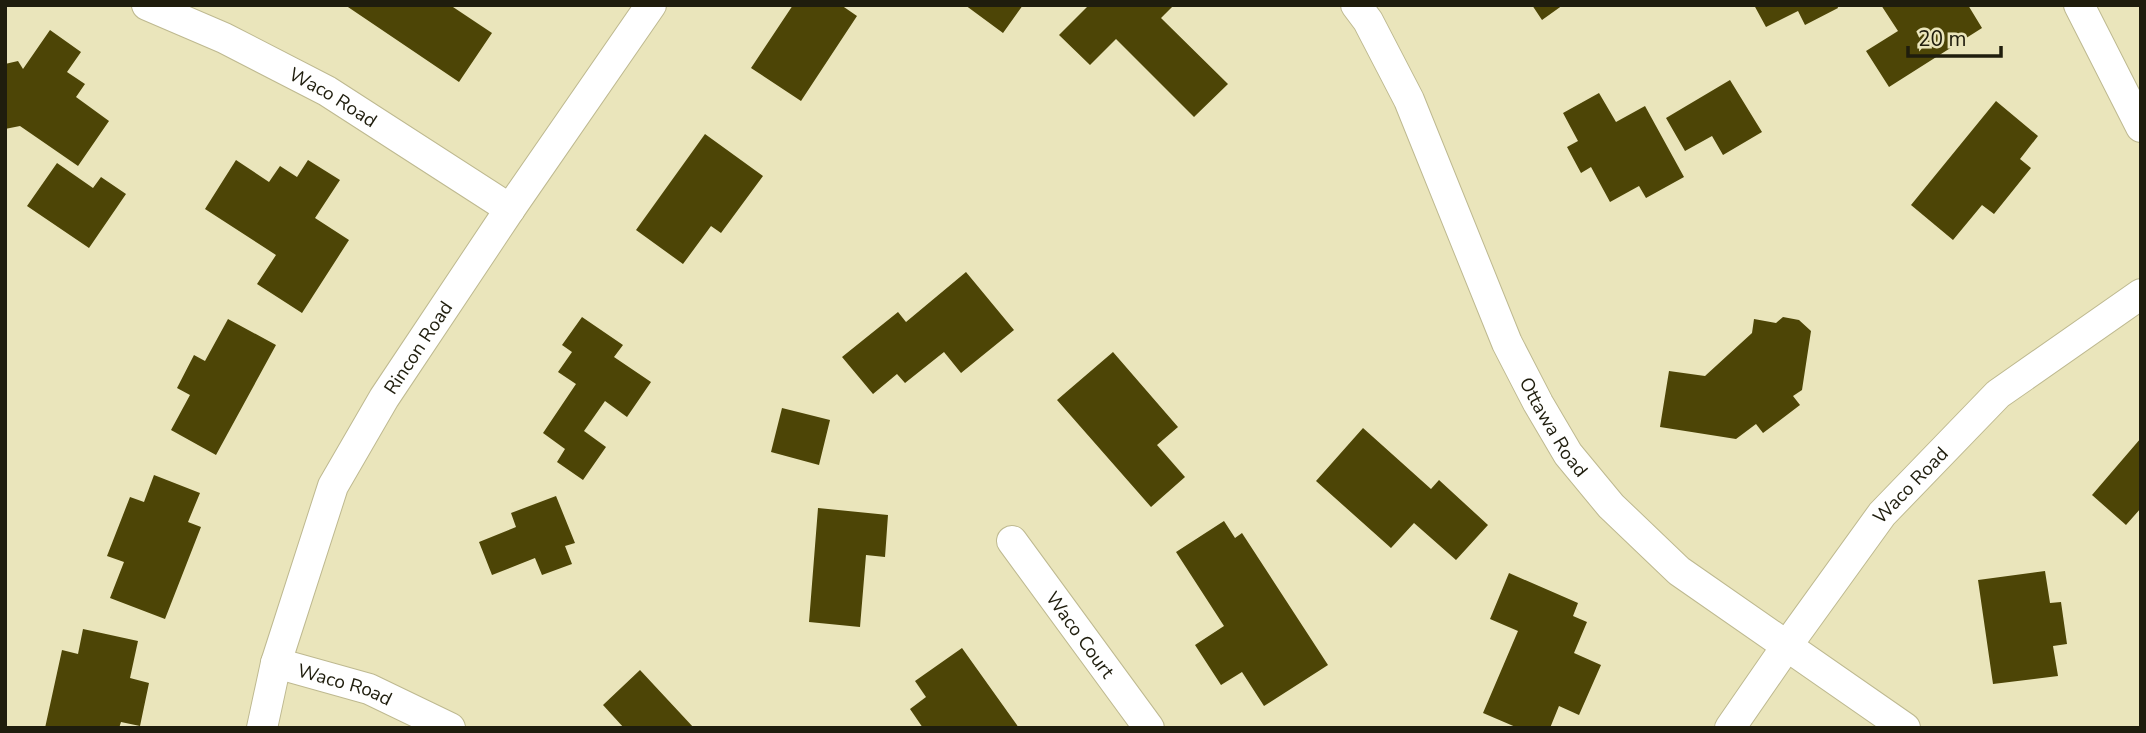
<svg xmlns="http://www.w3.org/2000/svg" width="2146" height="733" viewBox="0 0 2146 733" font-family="'Nunito Sans',sans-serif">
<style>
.building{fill:#4d4506}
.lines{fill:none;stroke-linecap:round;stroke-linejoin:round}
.minor-casing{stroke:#beb990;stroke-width:32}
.minor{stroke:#fff;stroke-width:30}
.labels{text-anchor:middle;stroke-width:7;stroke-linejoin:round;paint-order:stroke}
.street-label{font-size:19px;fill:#1f1d0d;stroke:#eae5bb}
</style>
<rect width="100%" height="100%" fill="#eae5bb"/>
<!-- building -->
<path class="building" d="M 345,5 L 450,5 L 492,33 L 459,82 Z
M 793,5 L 841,5 L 857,16 L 801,101 L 751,68 Z
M 965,5 L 1023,5 L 1003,33 Z
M 1089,5 L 1174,5 L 1161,18 L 1228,84 L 1194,117 L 1116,39 L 1090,65 L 1059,35 Z
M 1532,5 L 1563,5 L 1542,20 Z
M 1754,5 L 1837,5 L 1838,8 L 1805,25 L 1798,11 L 1766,27 Z
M 1881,5 L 1968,5 L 1982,28 L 1889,87 L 1866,51 L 1898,31 Z
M 50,30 L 81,52 L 67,72 L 85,84 L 76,97 L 109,121 L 78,166 L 20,126 L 5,129 L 5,64 L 18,61 L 23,69 Z
M 1730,80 L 1762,132 L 1723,155 L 1712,136 L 1685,151 L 1666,118 Z
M 1599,93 L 1616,122 L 1645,106 L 1684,177 L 1646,198 L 1639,186 L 1610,202 L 1591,167 L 1581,173 L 1567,147 L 1578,141 L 1563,113 Z
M 1996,101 L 2038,136 L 2020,159 L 2031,168 L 1994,214 L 1982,205 L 1953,240 L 1911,205 Z
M 705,134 L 763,176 L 721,233 L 711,226 L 683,264 L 636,230 Z
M 236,160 L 269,182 L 280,166 L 297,177 L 308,160 L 340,180 L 315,218 L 349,240 L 302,313 L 257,284 L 276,255 L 205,209 Z
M 57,163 L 93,188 L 101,177 L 126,194 L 89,248 L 27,206 Z
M 966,272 L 1014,330 L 961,373 L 944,352 L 905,383 L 897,374 L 873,394 L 842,357 L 898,312 L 906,322 Z
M 582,317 L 623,345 L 614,357 L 651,382 L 627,417 L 605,401 L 584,431 L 606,447 L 583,480 L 557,462 L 565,449 L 543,433 L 576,384 L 558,372 L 572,352 L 562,345 Z
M 1783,317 L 1799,320 L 1811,331 L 1802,390 L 1793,396 L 1800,405 L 1763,433 L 1756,424 L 1736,439 L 1660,427 L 1669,371 L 1705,376 L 1752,333 L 1754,319 L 1776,323 Z
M 228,319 L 276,345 L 216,455 L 171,430 L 190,395 L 177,388 L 194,355 L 205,361 Z
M 1113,352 L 1178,427 L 1157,445 L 1185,477 L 1151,507 L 1057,400 Z
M 782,408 L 830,420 L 819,465 L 771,452 Z
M 1363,428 L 1431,489 L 1439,480 L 1488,525 L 1456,560 L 1414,523 L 1391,548 L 1316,481 Z
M 2141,438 L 2141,508 L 2126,525 L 2092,495 Z
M 154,475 L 200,493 L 188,522 L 201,527 L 165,619 L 110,598 L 124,562 L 107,556 L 130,497 L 144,502 Z
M 556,496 L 575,543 L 565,546 L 572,564 L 542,575 L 535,558 L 492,575 L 479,542 L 516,527 L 511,513 Z
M 818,508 L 888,515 L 885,557 L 866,555 L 860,627 L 809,622 Z
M 1224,521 L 1235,538 L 1242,533 L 1328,665 L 1264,706 L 1242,672 L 1221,685 L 1195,645 L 1224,626 L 1176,552 Z
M 2045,571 L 2050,603 L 2061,602 L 2067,644 L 2053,646 L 2058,676 L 1993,684 L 1978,580 Z
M 1509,573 L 1578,603 L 1573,616 L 1587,622 L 1574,653 L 1601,665 L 1579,715 L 1559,706 L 1550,728 L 1518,728 L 1483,713 L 1518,631 L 1490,619 Z
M 83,629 L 138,641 L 130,678 L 149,683 L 140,726 L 121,722 L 119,728 L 45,728 L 62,650 L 78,654 Z
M 962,648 L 1019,728 L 923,728 L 910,709 L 926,697 L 915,681 Z
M 640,670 L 694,728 L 624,728 L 603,705 Z"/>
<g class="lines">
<!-- minor casing -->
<g class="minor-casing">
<g id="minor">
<path id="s1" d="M 147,5 L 224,38 L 327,91 L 510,209"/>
<path id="s2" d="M 1356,5 L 1368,21 L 1409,100 L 1507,343 L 1538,403 L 1568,454 L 1611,506 L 1679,571 L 1905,728"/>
<path d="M 2079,5 L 2141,127"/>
<path id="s3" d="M 1012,541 L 1149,728"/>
<path id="s4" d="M 276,663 L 369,689 L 450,728"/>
<path id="s5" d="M 262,728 L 276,663 L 333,486 L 384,398 L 510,209 L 651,5"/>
<path id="s6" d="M 1730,728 L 1786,647 L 1882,514 L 1998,394 L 2141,294"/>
</g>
</g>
<!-- minor -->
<use href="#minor" class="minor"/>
</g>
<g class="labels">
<!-- street labels -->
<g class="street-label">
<text dy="7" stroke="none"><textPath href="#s1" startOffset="208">Waco Road</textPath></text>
<text dy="7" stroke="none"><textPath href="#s5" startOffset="415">Rincon Road</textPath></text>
<text dy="7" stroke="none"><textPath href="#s2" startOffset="467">Ottawa Road</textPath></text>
<text dy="7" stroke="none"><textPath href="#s6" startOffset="303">Waco Road</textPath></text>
<text dy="7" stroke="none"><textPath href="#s3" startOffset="116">Waco Court</textPath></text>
<text dy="7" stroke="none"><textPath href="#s4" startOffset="72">Waco Road</textPath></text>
</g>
</g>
<!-- border -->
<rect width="2146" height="733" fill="none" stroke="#1f1d0d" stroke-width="14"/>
<!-- scale -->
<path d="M1908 46v10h93v-10" fill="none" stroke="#1f1d0d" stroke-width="3.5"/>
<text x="1918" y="46" font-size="21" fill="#1f1d0d" stroke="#eae5bb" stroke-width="5" paint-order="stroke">20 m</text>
</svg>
